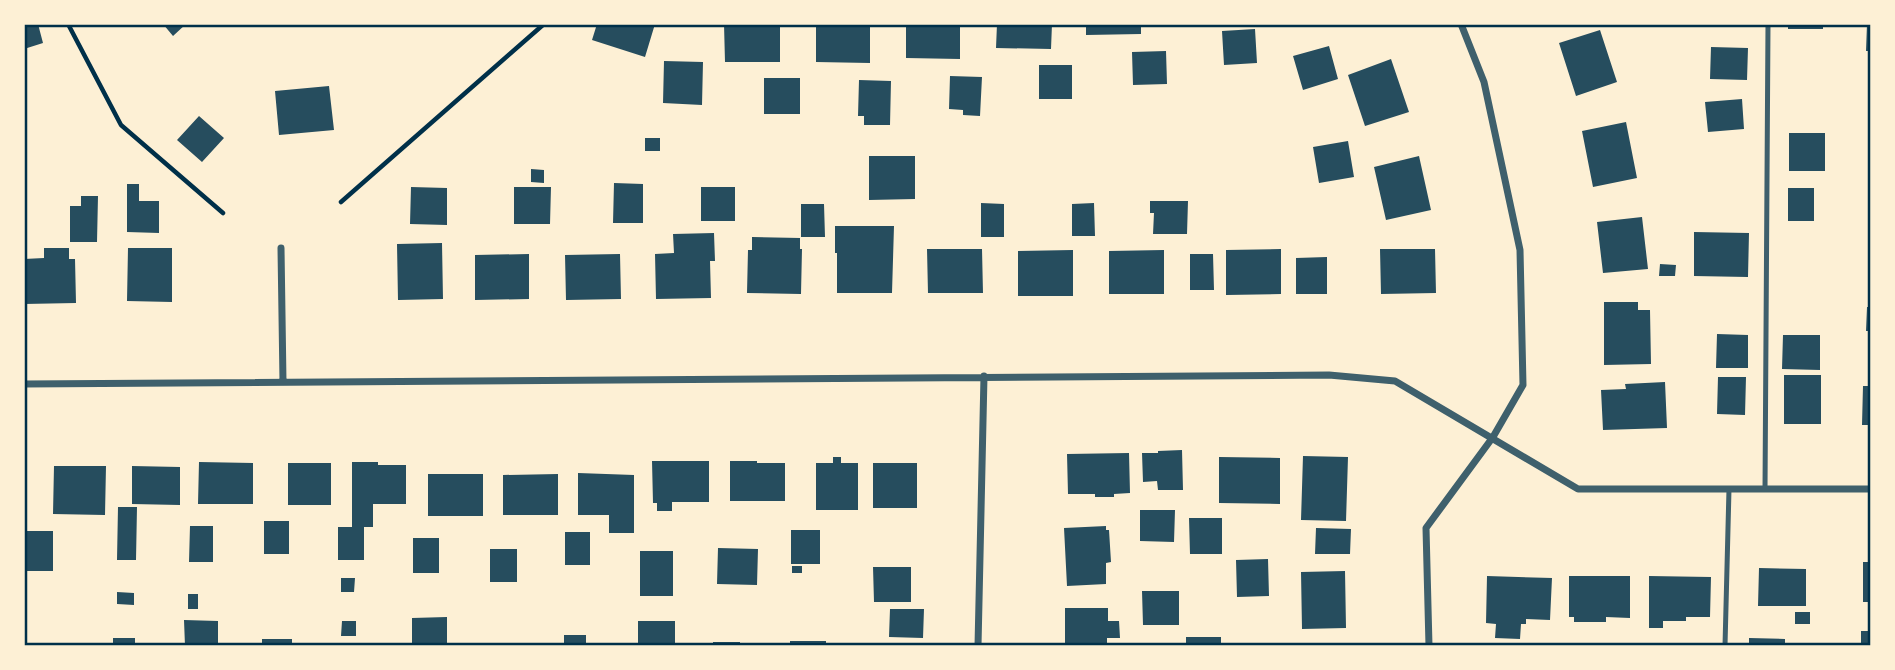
<svg xmlns="http://www.w3.org/2000/svg" width="1895" height="670" viewBox="0 0 1895 670" font-family="Karla,sans-serif">
<style>
.building{fill:#264d5e}
.lines{fill:none;stroke-linecap:round;stroke-linejoin:round}
.path{stroke:#003049;stroke-width:4.5}
.service{stroke:#3f606c;stroke-width:5}
.minor{stroke:#3f606c;stroke-width:7}
.neatline{fill:none;stroke:#003049;stroke-width:2.5}
</style>
<rect width="100%" height="100%" fill="#fdf0d5"/>
<!-- building -->
<path class="building" d="M 24,24 L 38,24 L 43,43 L 24,49 Z
M 163,24 L 186,24 L 173,36 Z
M 597,24 L 655,24 L 645,57 L 592,40 Z
M 724,24 L 780,24 L 780,62 L 725,62 Z
M 816,24 L 870,24 L 870,63 L 816,62 Z
M 906,24 L 960,24 L 960,59 L 906,58 Z
M 997,24 L 1052,24 L 1051,49 L 996,48 Z
M 1086,24 L 1141,24 L 1141,34 L 1086,35 Z
M 1788,24 L 1823,24 L 1823,29 L 1788,29 Z
M 1867,24 L 1870,24 L 1870,51 L 1866,51 Z
M 1255,29 L 1257,63 L 1224,65 L 1222,31 Z
M 1600,30 L 1617,82 L 1576,96 L 1559,43 Z
M 1329,46 L 1338,79 L 1303,90 L 1293,56 Z
M 1711,47 L 1748,48 L 1747,80 L 1710,79 Z
M 1166,51 L 1167,84 L 1133,85 L 1132,52 Z
M 1391,59 L 1409,112 L 1365,126 L 1348,75 Z
M 664,61 L 703,62 L 702,105 L 663,103 Z
M 1039,65 L 1072,65 L 1072,99 L 1039,99 Z
M 950,76 L 982,77 L 980,116 L 963,115 L 963,110 L 949,109 Z
M 764,78 L 800,78 L 800,114 L 764,114 Z
M 859,80 L 891,81 L 890,125 L 864,125 L 864,116 L 858,116 Z
M 329,86 L 334,130 L 279,135 L 275,91 Z
M 1742,99 L 1744,129 L 1708,132 L 1705,102 Z
M 199,116 L 224,138 L 202,162 L 177,140 Z
M 1626,122 L 1637,178 L 1593,187 L 1582,131 Z
M 1789,133 L 1825,133 L 1825,171 L 1789,171 Z
M 645,138 L 660,138 L 660,151 L 645,151 Z
M 1348,141 L 1354,177 L 1319,183 L 1313,147 Z
M 869,156 L 915,156 L 915,199 L 869,200 Z
M 1419,156 L 1431,210 L 1386,220 L 1374,167 Z
M 531,169 L 544,170 L 544,183 L 531,182 Z
M 614,183 L 643,184 L 643,223 L 613,223 Z
M 127,184 L 139,184 L 139,201 L 159,201 L 159,233 L 127,232 Z
M 411,187 L 447,188 L 447,225 L 410,224 Z
M 514,187 L 551,187 L 550,224 L 514,224 Z
M 701,187 L 735,187 L 735,221 L 701,221 Z
M 1788,188 L 1814,188 L 1814,221 L 1788,221 Z
M 81,196 L 98,196 L 97,242 L 70,242 L 70,206 L 81,206 Z
M 1150,201 L 1188,201 L 1187,234 L 1153,234 L 1154,213 L 1150,213 Z
M 981,203 L 1004,204 L 1004,237 L 981,237 Z
M 1094,203 L 1095,236 L 1072,236 L 1072,204 Z
M 801,204 L 824,204 L 825,237 L 801,237 Z
M 1642,217 L 1648,269 L 1603,273 L 1597,222 Z
M 835,226 L 894,226 L 892,293 L 837,293 L 837,253 L 835,253 Z
M 1694,232 L 1749,233 L 1748,277 L 1694,276 Z
M 714,233 L 715,261 L 710,261 L 711,298 L 656,299 L 655,254 L 674,253 L 673,234 Z
M 752,237 L 800,238 L 800,249 L 802,249 L 801,294 L 747,293 L 748,250 L 752,250 Z
M 442,243 L 443,299 L 398,300 L 397,244 Z
M 44,248 L 69,248 L 69,259 L 75,259 L 76,303 L 24,304 L 24,259 L 44,258 Z
M 128,248 L 172,248 L 172,302 L 127,301 Z
M 927,249 L 982,249 L 983,293 L 928,293 Z
M 1281,249 L 1281,294 L 1226,295 L 1226,250 Z
M 1380,249 L 1435,249 L 1436,293 L 1381,294 Z
M 1073,250 L 1073,296 L 1018,296 L 1018,251 Z
M 1164,250 L 1164,294 L 1109,294 L 1109,251 Z
M 529,254 L 529,299 L 475,300 L 475,255 Z
M 620,254 L 621,299 L 566,300 L 565,255 Z
M 1190,254 L 1213,254 L 1214,290 L 1190,290 Z
M 1327,257 L 1327,294 L 1296,294 L 1296,258 Z
M 1660,264 L 1676,265 L 1675,276 L 1659,276 Z
M 1604,302 L 1638,302 L 1638,310 L 1650,310 L 1651,364 L 1604,365 Z
M 1867,307 L 1870,307 L 1870,331 L 1866,331 Z
M 1717,334 L 1748,335 L 1748,368 L 1716,368 Z
M 1783,335 L 1820,335 L 1820,370 L 1782,369 Z
M 1784,375 L 1821,375 L 1821,424 L 1784,424 Z
M 1718,377 L 1746,377 L 1745,415 L 1717,414 Z
M 1665,382 L 1667,428 L 1603,430 L 1601,390 L 1626,389 L 1625,384 Z
M 1863,386 L 1870,386 L 1870,425 L 1862,425 Z
M 1182,450 L 1183,490 L 1158,490 L 1157,481 L 1143,482 L 1142,453 L 1158,453 L 1158,451 Z
M 1129,453 L 1130,493 L 1114,494 L 1114,497 L 1095,497 L 1095,494 L 1068,494 L 1067,454 Z
M 1303,456 L 1348,457 L 1346,521 L 1301,520 Z
M 833,457 L 841,457 L 841,463 L 858,463 L 858,510 L 816,510 L 816,463 L 833,463 Z
M 1219,457 L 1280,458 L 1280,504 L 1219,503 Z
M 652,461 L 709,461 L 709,502 L 672,502 L 672,511 L 657,511 L 657,503 L 653,503 Z
M 730,461 L 757,461 L 757,463 L 785,463 L 785,501 L 730,501 Z
M 199,462 L 253,463 L 253,504 L 198,504 Z
M 352,462 L 378,462 L 378,465 L 406,465 L 406,504 L 373,504 L 373,527 L 364,527 L 364,560 L 338,560 L 338,527 L 352,527 Z
M 288,463 L 331,463 L 331,505 L 288,505 Z
M 873,463 L 917,463 L 917,508 L 873,508 Z
M 54,466 L 106,466 L 105,515 L 53,514 Z
M 132,466 L 180,467 L 180,505 L 132,504 Z
M 578,473 L 634,475 L 634,533 L 609,533 L 609,515 L 578,515 Z
M 428,474 L 483,474 L 483,516 L 428,516 Z
M 558,474 L 558,515 L 503,515 L 503,475 Z
M 118,507 L 137,507 L 136,560 L 117,560 Z
M 1140,510 L 1175,510 L 1174,542 L 1140,541 Z
M 1189,518 L 1222,518 L 1222,554 L 1190,554 Z
M 264,521 L 289,521 L 289,554 L 264,554 Z
M 190,526 L 213,526 L 213,562 L 189,562 Z
M 1106,526 L 1106,530 L 1109,530 L 1111,562 L 1106,563 L 1106,584 L 1067,586 L 1064,528 Z
M 1316,528 L 1351,529 L 1350,554 L 1315,554 Z
M 791,530 L 820,530 L 820,564 L 791,564 Z
M 24,531 L 53,531 L 53,571 L 24,571 Z
M 565,532 L 590,532 L 590,565 L 565,565 Z
M 413,538 L 439,538 L 439,573 L 413,573 Z
M 718,548 L 758,549 L 757,585 L 717,584 Z
M 490,549 L 517,549 L 517,582 L 490,582 Z
M 640,551 L 673,551 L 673,596 L 640,596 Z
M 1268,559 L 1269,596 L 1237,597 L 1236,560 Z
M 1863,562 L 1870,562 L 1870,602 L 1863,602 Z
M 792,566 L 802,566 L 802,573 L 792,573 Z
M 873,567 L 911,567 L 911,602 L 874,602 Z
M 1759,568 L 1806,569 L 1806,606 L 1758,606 Z
M 1345,571 L 1346,628 L 1302,629 L 1301,572 Z
M 1487,576 L 1552,578 L 1550,620 L 1526,619 L 1526,624 L 1521,624 L 1520,639 L 1495,638 L 1496,624 L 1486,623 Z
M 1569,576 L 1630,576 L 1630,618 L 1606,617 L 1606,622 L 1574,622 L 1574,617 L 1569,617 Z
M 1649,576 L 1711,577 L 1710,617 L 1686,617 L 1686,621 L 1663,621 L 1663,628 L 1649,628 Z
M 341,578 L 355,578 L 354,592 L 341,592 Z
M 1142,591 L 1179,591 L 1179,625 L 1143,625 Z
M 117,592 L 134,593 L 134,605 L 117,604 Z
M 188,594 L 198,594 L 198,609 L 188,609 Z
M 1065,608 L 1108,608 L 1108,621 L 1119,621 L 1120,638 L 1107,638 L 1107,646 L 1065,646 Z
M 890,609 L 924,609 L 923,638 L 889,637 Z
M 1795,612 L 1810,612 L 1810,624 L 1795,624 Z
M 447,617 L 447,646 L 412,646 L 412,618 Z
M 184,620 L 218,621 L 218,646 L 185,646 Z
M 342,621 L 356,621 L 356,636 L 341,636 Z
M 638,621 L 675,621 L 675,646 L 638,646 Z
M 1861,631 L 1870,631 L 1870,646 L 1861,646 Z
M 564,635 L 586,635 L 586,646 L 564,646 Z
M 1186,637 L 1221,637 L 1221,646 L 1186,646 Z
M 113,638 L 135,638 L 135,646 L 113,646 Z
M 1749,638 L 1785,639 L 1785,646 L 1749,646 Z
M 262,639 L 292,639 L 292,646 L 262,646 Z
M 790,641 L 826,641 L 826,646 L 790,646 Z
M 713,642 L 740,642 L 740,646 L 713,646 Z"/>
<g class="lines">
<!-- path -->
<path class="path" d="M 68,24 L 121,125 L 223,213
M 341,202 L 544,24"/>
<!-- service -->
<path class="service" d="M 1765,489 L 1768,24
M 1725,646 L 1729,489"/>
<!-- minor -->
<path class="minor" d="M 281,248 L 283,382
M 24,384 L 1329,375 L 1395,381 L 1578,489 L 1870,489
M 978,646 L 984,376
M 1429,646 L 1426,528 L 1493,437 L 1523,385 L 1520,250 L 1484,82 L 1461,24"/>
</g>
<!-- border -->
<rect width="1895" height="670" fill="none" stroke="#fdf0d5" stroke-width="52"/>
<rect x="26" y="26" width="1843" height="618" class="neatline"/>
</svg>
